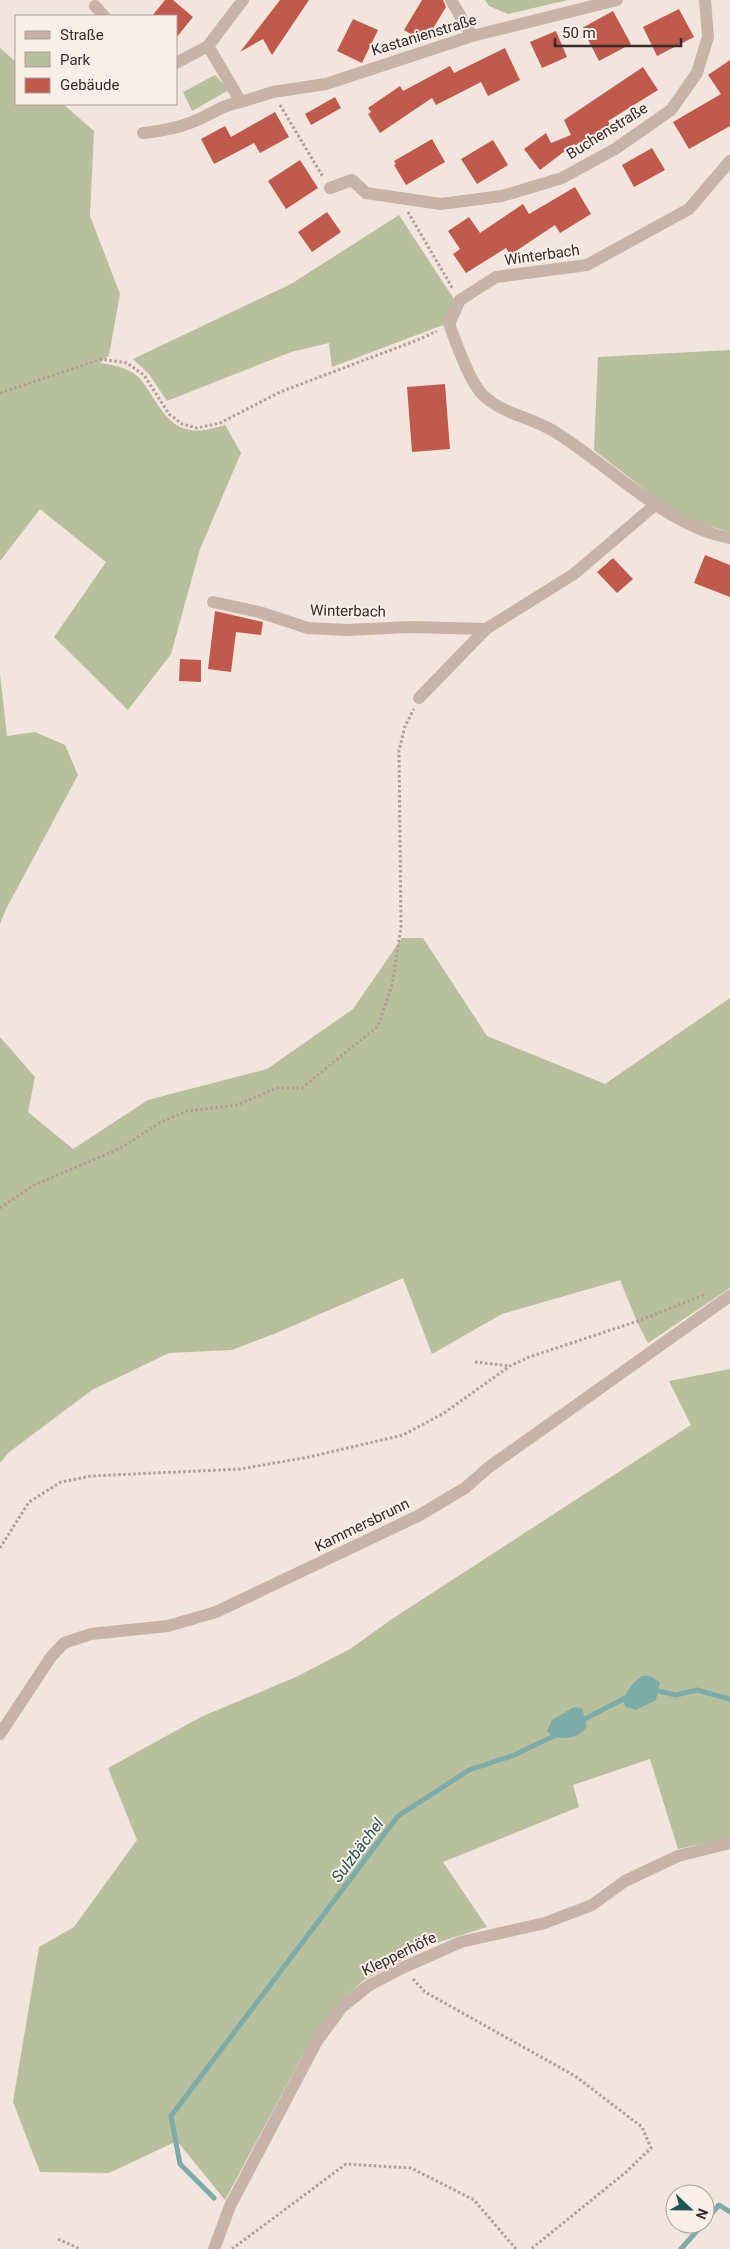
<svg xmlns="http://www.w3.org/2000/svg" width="730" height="2249" viewBox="0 0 730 2249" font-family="Roboto,sans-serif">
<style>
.green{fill:#b8bf9d}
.water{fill:#7daca8}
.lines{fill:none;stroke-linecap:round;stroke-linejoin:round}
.stream{stroke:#7daca8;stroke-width:5}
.building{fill:#bf5a4c}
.path{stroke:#b49d93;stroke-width:3;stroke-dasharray:2.5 2.5;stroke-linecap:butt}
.street{stroke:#c8b3a9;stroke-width:12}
.labels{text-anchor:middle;stroke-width:4;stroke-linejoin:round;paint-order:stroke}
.street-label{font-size:15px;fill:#362b29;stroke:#f9efe9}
.water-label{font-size:16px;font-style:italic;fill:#205552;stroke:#f9efe9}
</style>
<rect width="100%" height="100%" fill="#f1e5dd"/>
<!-- green -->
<path class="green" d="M 485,0 L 568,0 L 508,14 L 489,6 Z
M 0,48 L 16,62 L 16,104 L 63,104 L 94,131 L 90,216 L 120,294 L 109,355 L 100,363 C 112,365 122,366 133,373 C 143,379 148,390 154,399 C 174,432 191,436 225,425 L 241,453 L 200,549 L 171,654 L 128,710 L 54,637 L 106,562 L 40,509 L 0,561 Z
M 215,75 L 229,90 L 192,111 L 183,92 Z
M 399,215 L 454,299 L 443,325 L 332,367 L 329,343 L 291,352 L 167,401 L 149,374 L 133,359 L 291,284 Z
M 730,350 L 730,532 L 690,521 L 672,511 L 594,450 L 598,357 Z
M 0,674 L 7,736 L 35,732 L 65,745 L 78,775 L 6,909 L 0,924 Z
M 402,938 L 423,938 L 487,1036 L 605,1084 L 730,998 L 730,1288 L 648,1343 L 638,1324 L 620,1280 L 502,1314 L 432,1354 L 403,1278 L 274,1334 L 232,1350 L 169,1353 L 92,1390 L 8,1453 L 0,1463 L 0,1037 L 35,1077 L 28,1112 L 73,1149 L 148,1100 L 267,1069 L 353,1009 Z
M 730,1369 L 730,1838 L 678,1849 L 650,1759 L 573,1785 L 579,1807 L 443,1862 L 487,1927 L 433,1944 L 364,1980 L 341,2001 L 305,2051 L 225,2200 L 177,2141 L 109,2173 L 40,2172 L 13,2102 L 39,1947 L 74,1927 L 137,1840 L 108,1768 L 201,1717 L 296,1677 L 350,1649 L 392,1619 L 691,1425 L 669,1381 Z"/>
<!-- water -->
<path class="water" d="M 642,1676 L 650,1676 L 660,1682 L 656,1700 L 636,1710 L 626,1707 L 623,1701 C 628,1689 632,1683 642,1676 Z
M 574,1707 L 582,1708 L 587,1727 C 577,1739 567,1739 552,1737 L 547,1731 L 552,1720 Z"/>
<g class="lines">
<!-- stream -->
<path class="stream" d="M 653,1690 L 676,1695 L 697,1690 L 730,1699
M 581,1721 L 627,1697
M 214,2198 L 180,2164 L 171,2116 L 398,1816 L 469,1770 L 514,1755 L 556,1735
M 705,2221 L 719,2205 L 730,2212
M 681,2249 L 703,2224"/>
</g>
<!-- building -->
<path class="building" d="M 165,0 L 173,0 L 193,17 L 176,38 L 176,16 L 152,16 Z
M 280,0 L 309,0 L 272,55 L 263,39 L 240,52 Z
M 422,0 L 443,0 L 446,7 L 425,42 L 404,30 Z
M 679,9 L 694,37 L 657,56 L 643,27 Z
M 613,11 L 631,44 L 599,61 L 582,28 Z
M 353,19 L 378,30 L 362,63 L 337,51 Z
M 556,31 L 567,57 L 542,68 L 530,42 Z
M 505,48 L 520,80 L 488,96 L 481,82 L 436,105 L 432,98 L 380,133 L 368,114 L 371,112 L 368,108 L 400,86 L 403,91 L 450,66 L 454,73 Z
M 730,60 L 730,126 L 689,149 L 673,122 L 721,94 L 708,75 Z
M 643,67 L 658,90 L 608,121 L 612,128 L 578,150 L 574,144 L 540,170 L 524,149 L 546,133 L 551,143 L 571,135 L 564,120 Z
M 335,97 L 341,108 L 311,125 L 305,114 Z
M 275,112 L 289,137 L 260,153 L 254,143 L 214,164 L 201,139 L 225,126 L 231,137 Z
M 432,139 L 445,162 L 406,185 L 394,165 L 396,164 L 394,161 Z
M 493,140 L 508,165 L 477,184 L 461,159 Z
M 652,148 L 665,170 L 634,187 L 622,165 Z
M 300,160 L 318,188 L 286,209 L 268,181 Z
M 575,187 L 591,214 L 560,233 L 555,225 L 510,255 L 506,248 L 466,273 L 453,254 L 460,249 L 448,231 L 469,217 L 480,233 L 523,204 L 529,214 Z
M 327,212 L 341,232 L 312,252 L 298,232 Z
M 445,384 L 450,449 L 412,452 L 407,387 Z
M 705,555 L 730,565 L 730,597 L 694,583 Z
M 613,558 L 633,579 L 617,593 L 597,572 Z
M 215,611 L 263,622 L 261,635 L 236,632 L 231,672 L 208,669 Z
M 180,659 L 201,660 L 201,682 L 179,681 Z"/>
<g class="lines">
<!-- path -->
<path class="path" d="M 280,105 L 323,177
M 408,212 L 453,289
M 0,393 L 101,359 L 127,363 L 144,375 L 169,414 L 182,424 L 197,428 L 220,423 L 280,392 L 420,339 L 437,331
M 0,1208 L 34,1185 L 119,1149 L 161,1122 L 187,1111 L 237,1105 L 276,1088 L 302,1088 L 378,1026 L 392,985 L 401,927 L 399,751 L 405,726 L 414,709
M 475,1362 L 510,1366
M 0,1548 L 29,1502 L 61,1482 L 91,1476 L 240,1469 L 309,1457 L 403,1435 L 444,1413 L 510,1366 L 529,1357 L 641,1320 L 706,1294
M 413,1979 L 425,1992 L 575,2076 L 642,2127 L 651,2148 L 625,2173 L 531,2249
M 58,2239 L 80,2249
M 232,2249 L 346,2164 L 411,2168 L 474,2200 L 516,2249"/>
<!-- street -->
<path class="street" d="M 451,0 L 472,36
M 95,6 L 104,16
M 208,46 L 241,102 L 273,92 L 326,84 L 472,36 L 617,0
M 176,63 L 208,46 L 243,0
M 143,133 C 161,131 180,128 197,120 C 212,114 224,104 241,102
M 730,161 L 689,209 L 587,265 L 496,277 L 460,300 L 449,324 C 456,342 470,384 484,396 C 503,414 533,418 555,432 C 609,465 668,528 730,538
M 330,188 L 352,180 L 366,193 L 441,204 L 502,196 L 562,178 L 615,149 L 671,110 L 697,73 L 708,37 L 705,0
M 213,602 L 259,612 L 308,628 L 346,630 L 411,627 L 486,629
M 419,698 L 486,629 L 574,574 L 655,505
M 0,1734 L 51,1657 L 64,1643 L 91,1634 L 168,1626 L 216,1612 L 418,1516 L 465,1488 L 489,1467 L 730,1296
M 214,2249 L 230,2206 L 317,2041 L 342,2007 L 368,1986 L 402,1968 L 461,1942 L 545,1923 L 592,1905 L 625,1881 L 678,1856 L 730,1843"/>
</g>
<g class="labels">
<!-- street labels -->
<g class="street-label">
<text transform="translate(424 35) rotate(-17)" y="5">Kastanienstraße</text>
<text transform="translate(607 131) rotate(-32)" y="5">Buchenstraße</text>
<text transform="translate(542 255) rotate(-8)" y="5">Winterbach</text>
<text transform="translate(348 611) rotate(1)" y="5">Winterbach</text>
<text transform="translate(362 1525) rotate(-26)" y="5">Kammersbrunn</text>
<text transform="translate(399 1954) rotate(-26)" y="5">Klepperhöfe</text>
</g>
<!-- water labels -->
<g class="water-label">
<text transform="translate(357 1850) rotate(-53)" y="6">Sulzbächel</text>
</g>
</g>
<!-- legend -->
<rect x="15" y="15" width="162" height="90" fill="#f9efe9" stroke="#aba19c"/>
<rect x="25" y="31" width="25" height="8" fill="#c8b3a9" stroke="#aba19c"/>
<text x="60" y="40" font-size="15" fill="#362b29">Straße</text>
<rect x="25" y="52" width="25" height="15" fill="#b8bf9d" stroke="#aba19c"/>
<text x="60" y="65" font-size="15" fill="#362b29">Park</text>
<rect x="25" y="78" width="25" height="15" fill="#bf5a4c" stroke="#aba19c"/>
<text x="60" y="90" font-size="15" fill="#362b29">Gebäude</text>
<!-- north arrow -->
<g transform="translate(690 2209) rotate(112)"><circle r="24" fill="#f9efe9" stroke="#aba19c"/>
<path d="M0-4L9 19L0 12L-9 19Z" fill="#205552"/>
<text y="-8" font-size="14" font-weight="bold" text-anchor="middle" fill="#362b29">N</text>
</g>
<!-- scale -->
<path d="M555 38v8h126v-8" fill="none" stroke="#362b29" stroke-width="2.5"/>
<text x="562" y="38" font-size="15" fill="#362b29" stroke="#f9efe9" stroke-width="4" paint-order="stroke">50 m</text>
</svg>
